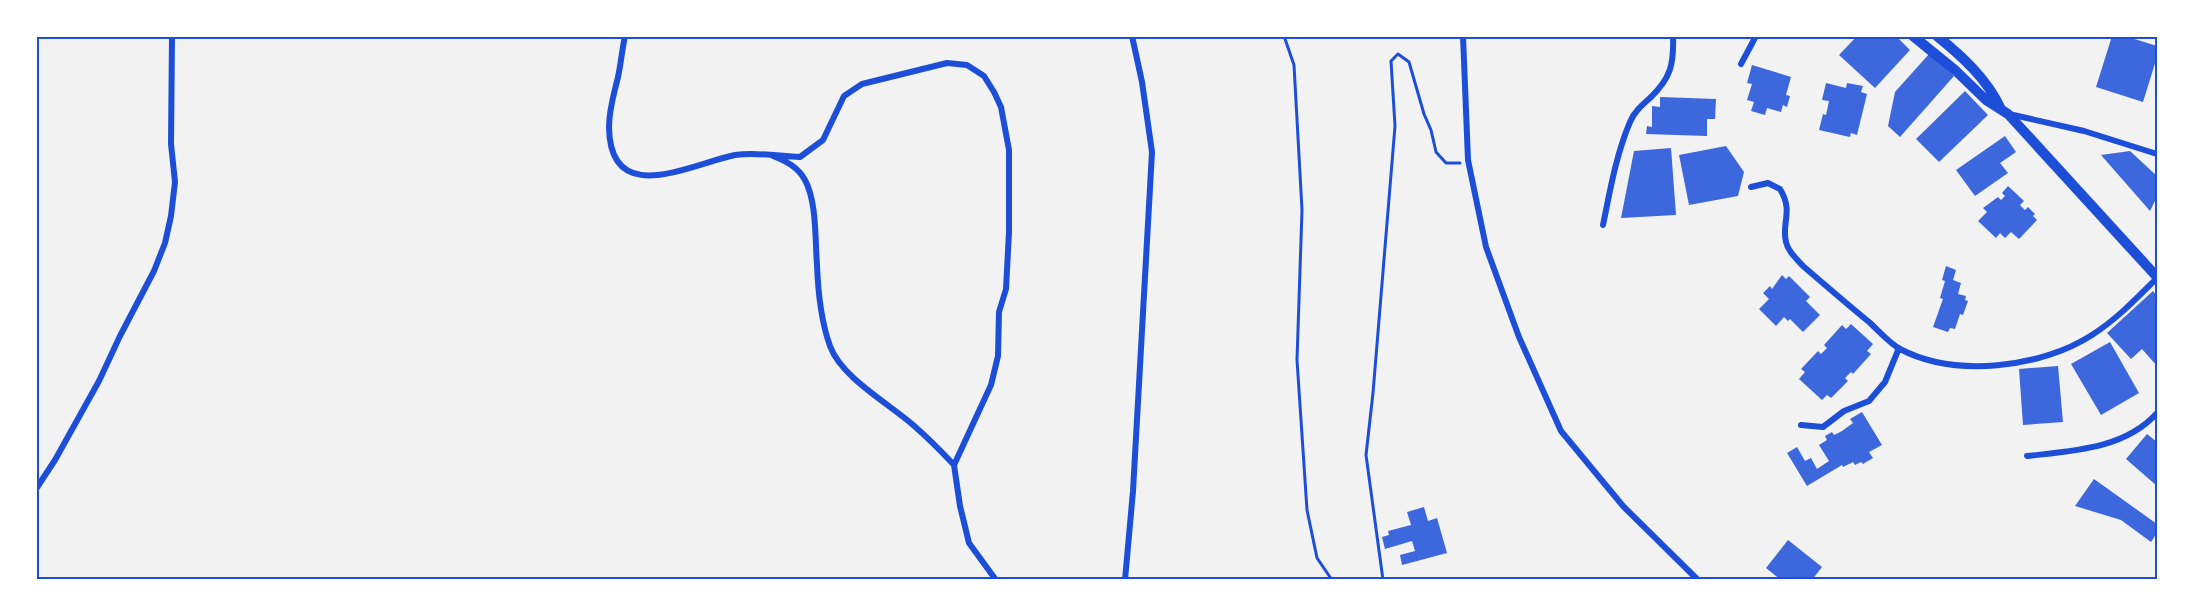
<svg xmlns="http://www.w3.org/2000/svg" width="2193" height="616" viewBox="0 0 2193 616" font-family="'IBM Plex Sans',sans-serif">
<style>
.building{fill:#3d67dc}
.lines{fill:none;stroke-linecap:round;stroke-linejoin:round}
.path{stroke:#1d4ed8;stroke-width:3}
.minor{stroke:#1d4ed8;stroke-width:6}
.tertiary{stroke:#1d4ed8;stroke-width:10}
.neatline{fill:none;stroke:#1d4ed8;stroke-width:2}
</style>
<rect width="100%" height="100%" fill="#f2f2f2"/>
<!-- building -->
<path class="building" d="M 1857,36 L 1896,36 L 1910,50 L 1875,88 L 1839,55 Z
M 2112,36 L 2125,36 L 2157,46 L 2157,57 L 2143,102 L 2096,87 Z
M 1929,54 L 1954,76 L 1900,137 L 1888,126 L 1895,92 Z
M 1752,65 L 1791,77 L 1786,95 L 1790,96 L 1787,107 L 1783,105 L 1781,112 L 1767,108 L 1765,115 L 1751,111 L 1754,102 L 1747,100 L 1752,84 L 1747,83 Z
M 1826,83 L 1846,88 L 1847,83 L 1863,86 L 1861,92 L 1867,94 L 1857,135 L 1851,133 L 1850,137 L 1819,130 L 1823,114 L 1826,115 L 1829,101 L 1822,100 Z
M 1965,91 L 1988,115 L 1939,162 L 1916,139 Z
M 1660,97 L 1716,99 L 1715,119 L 1707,119 L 1707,136 L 1646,134 L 1647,126 L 1652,127 L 1652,106 L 1660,107 Z
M 2005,136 L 2016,152 L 2000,163 L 2008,173 L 1975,196 L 1956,170 Z
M 1726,146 L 1744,172 L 1738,196 L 1689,205 L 1679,155 Z
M 1671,148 L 1676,215 L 1621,218 L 1634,151 Z
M 2130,151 L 2157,176 L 2157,197 L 2150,211 L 2101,155 Z
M 2008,186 L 2024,201 L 2020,205 L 2025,210 L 2028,207 L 2035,214 L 2033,216 L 2037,220 L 2019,239 L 2011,232 L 2005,238 L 2000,233 L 1996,238 L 1978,221 L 1987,212 L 1983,208 L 1998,197 L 2001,200 L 2005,196 L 2002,193 Z
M 1946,266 L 1956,270 L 1953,280 L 1961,283 L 1958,294 L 1966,296 L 1965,300 L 1968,301 L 1963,315 L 1960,314 L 1955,329 L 1950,328 L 1948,332 L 1933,327 L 1943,299 L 1940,298 L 1945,281 L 1942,280 Z
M 1782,275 L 1786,279 L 1789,276 L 1810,297 L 1806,301 L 1820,315 L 1803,332 L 1790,319 L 1788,321 L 1784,317 L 1776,326 L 1759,309 L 1769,299 L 1763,293 L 1770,286 L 1772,289 Z
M 2153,291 L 2157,296 L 2157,366 L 2142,349 L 2131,359 L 2107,333 Z
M 1851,324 L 1873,344 L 1867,351 L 1871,354 L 1853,374 L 1851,372 L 1845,378 L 1848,381 L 1831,398 L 1827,395 L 1822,400 L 1799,379 L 1805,372 L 1801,369 L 1818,351 L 1821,354 L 1827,348 L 1824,345 L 1842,325 L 1846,329 Z
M 2110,342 L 2139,393 L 2101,415 L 2071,364 Z
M 2058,366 L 2063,422 L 2023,425 L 2019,369 Z
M 1862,412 L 1882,445 L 1869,452 L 1873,458 L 1863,464 L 1861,462 L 1855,465 L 1853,462 L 1843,467 L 1842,465 L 1807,486 L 1787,453 L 1797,447 L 1805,461 L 1811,458 L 1817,469 L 1829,461 L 1819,445 L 1827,440 L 1825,436 L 1832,432 L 1834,435 L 1842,431 L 1853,423 L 1850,419 Z
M 2147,434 L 2157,442 L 2157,486 L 2126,459 Z
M 2094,479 L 2157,524 L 2157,533 L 2151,542 L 2121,520 L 2075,506 Z
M 1424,507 L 1428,521 L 1437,518 L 1447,553 L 1402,565 L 1400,555 L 1415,551 L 1412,541 L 1385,549 L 1382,537 L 1389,535 L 1388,531 L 1411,525 L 1407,512 Z
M 1788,540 L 1822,567 L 1812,580 L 1781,580 L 1766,568 Z"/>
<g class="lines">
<!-- path -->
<path class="path" d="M 1284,36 L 1294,65 L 1302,210 L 1297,360 L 1307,510 L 1317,558 L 1332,580
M 1383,580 L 1366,455 L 1373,393 L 1395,126 L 1391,61 L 1398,54 L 1409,62 L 1424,114 L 1431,130 L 1436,152 L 1446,163 L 1460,163"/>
<!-- minor -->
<path class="minor" d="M 625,36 C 622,50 621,63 618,77 C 614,94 609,109 609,127 C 610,209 690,164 735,155 C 757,152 778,156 800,157 L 823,140 L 844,96 L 862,84 L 947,63 L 967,65 L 984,76 L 994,92 L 1001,107 L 1009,150 L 1009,232 L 1006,289 L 999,312 L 998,356 L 991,385 L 954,465 C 941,451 927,437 912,424 C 888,403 841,377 830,346 C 821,321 818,292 817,265 C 815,241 817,202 805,180 C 798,167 786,161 773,156
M 1463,36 L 1468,160 L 1486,247 L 1519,337 L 1561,431 L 1623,506 L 1698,580
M 1741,64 L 1756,36
M 2009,114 L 2084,131 L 2157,154
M 1751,187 L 1768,183 L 1780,189 C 1794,212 1781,223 1786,242 C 1788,252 1797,259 1803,266 C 1825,285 1847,304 1869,322 C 1879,331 1889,343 1900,349 C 1955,378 2041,368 2092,335 C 2117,319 2137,298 2157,278
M 1603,225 C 1610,191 1616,155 1630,122 C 1634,112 1642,105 1650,98 C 1671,78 1674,64 1673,36
M 1801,425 L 1823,427 L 1844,411 L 1869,401 L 1885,382 L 1899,348
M 2027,456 C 2072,451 2125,449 2157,413
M 954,465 L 960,506 L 969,543 L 996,580
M 36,489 L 55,460 L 99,381 L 120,336 L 154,271 L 165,243 L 171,216 L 175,182 L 171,144 L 172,36
M 1125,580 L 1133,491 L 1152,152 L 1142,82 L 1132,36"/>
<!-- tertiary -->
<path class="tertiary" d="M 1913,36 L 1956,71 L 1986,100 L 2008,114 L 2157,277
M 1937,36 C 1963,57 1987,79 2001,109"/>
</g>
<!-- border -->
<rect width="2193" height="616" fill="none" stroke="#ffffff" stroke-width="75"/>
<rect x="38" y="38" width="2118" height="540" class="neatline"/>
</svg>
